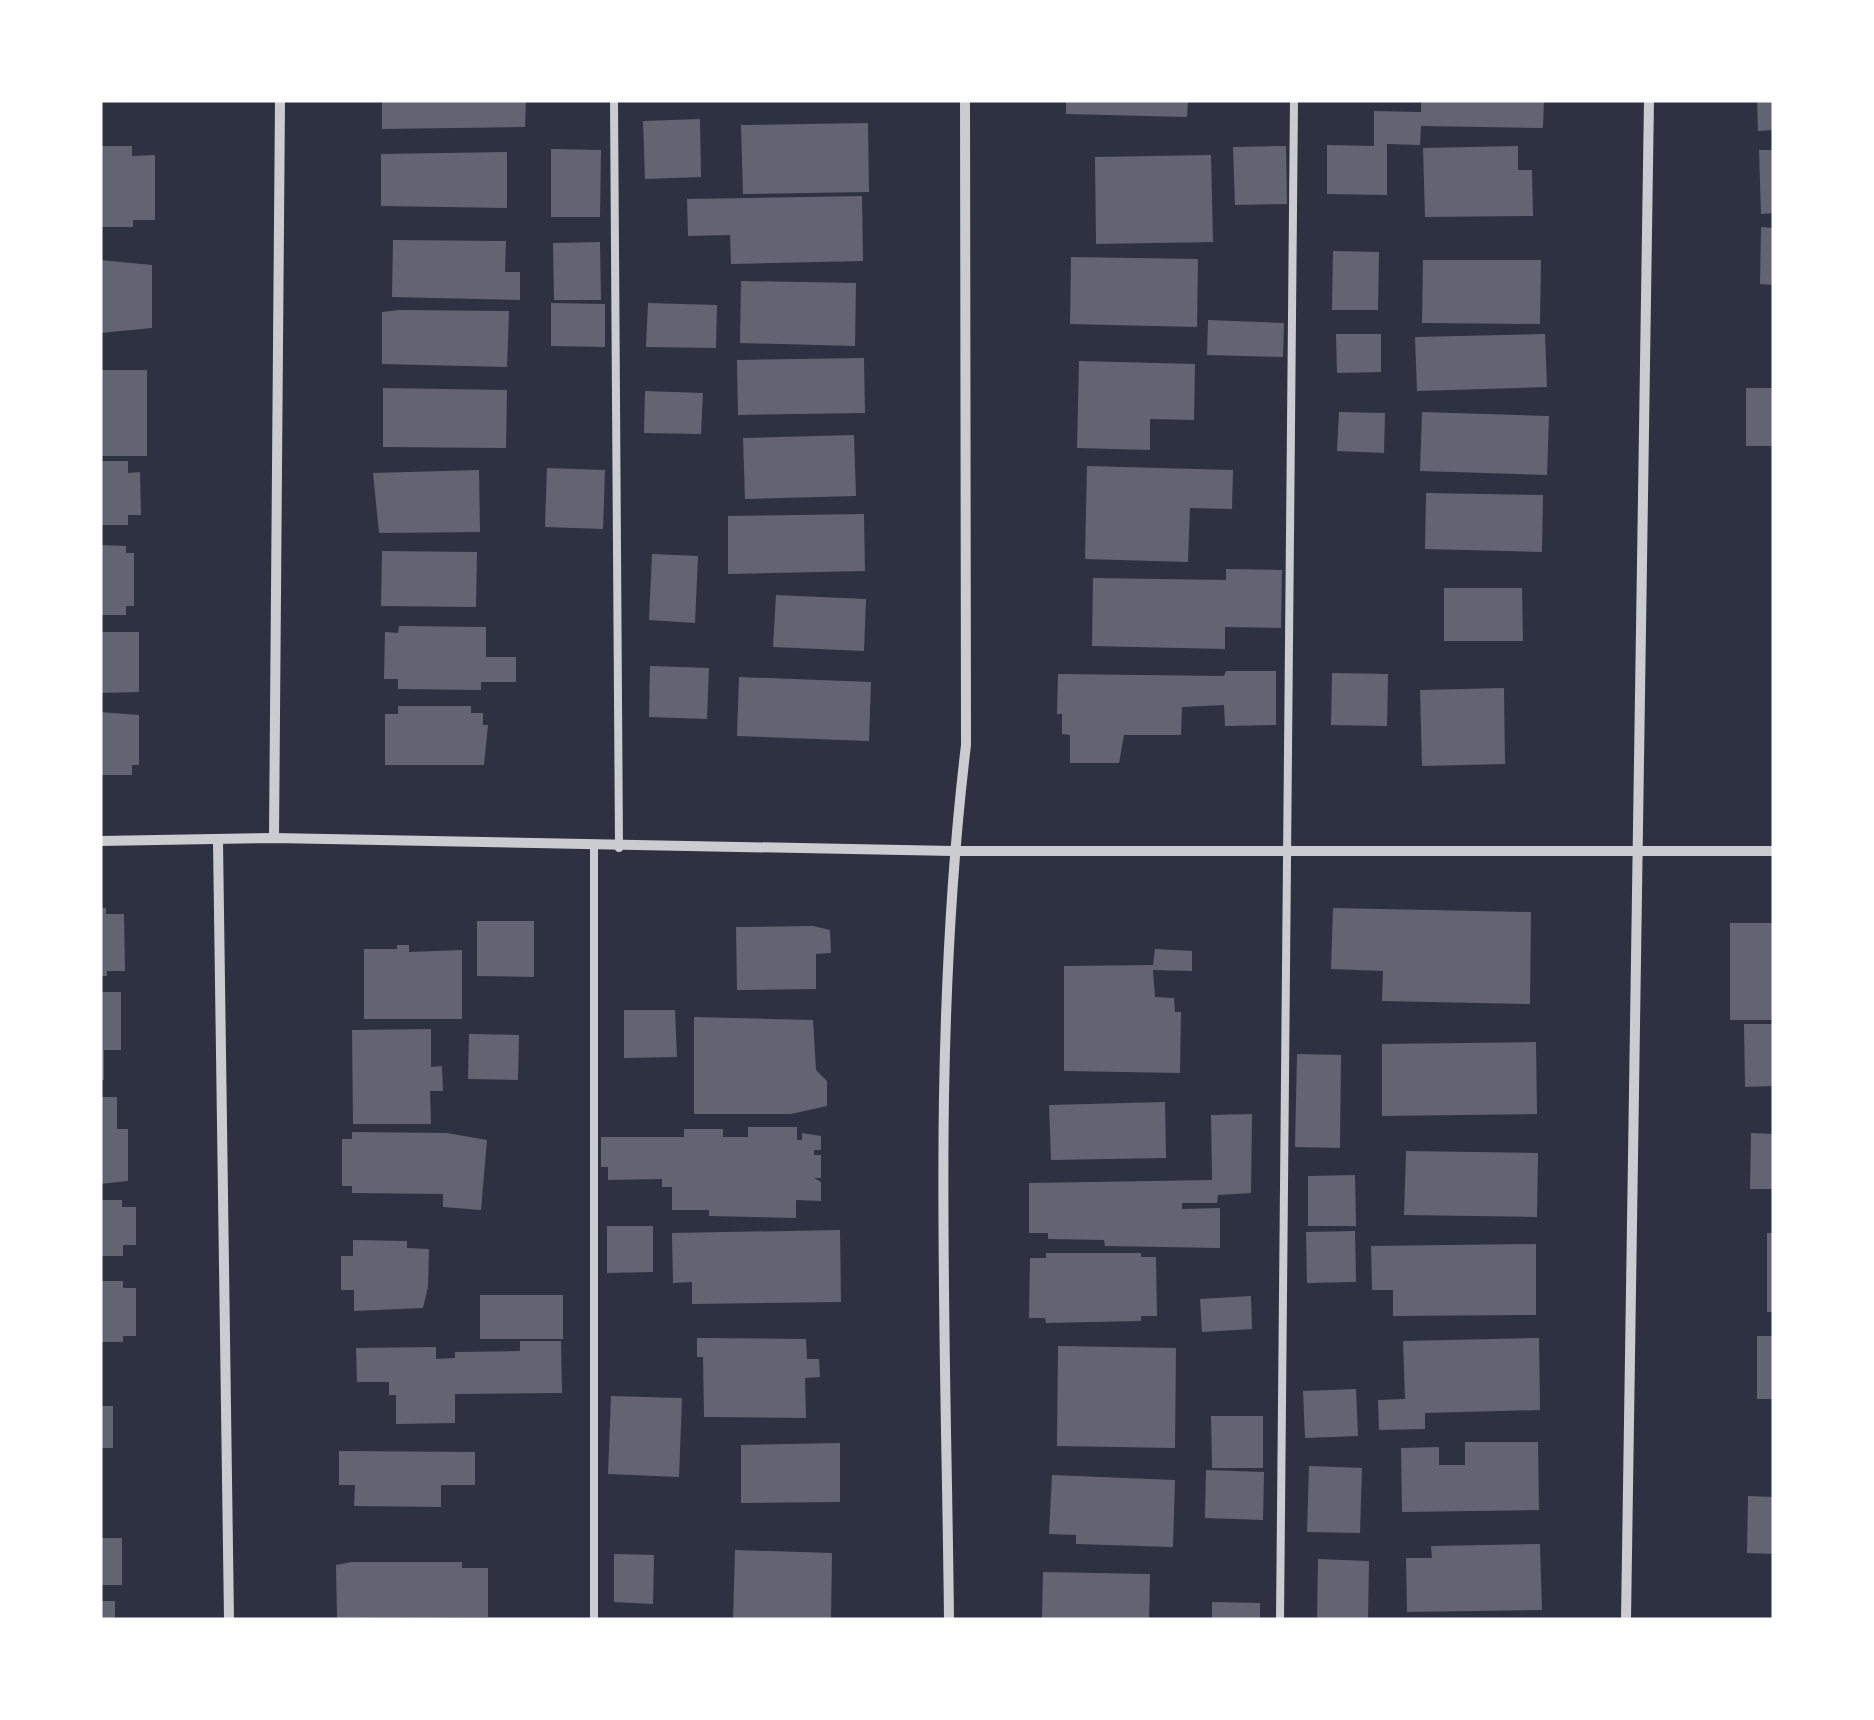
<svg xmlns="http://www.w3.org/2000/svg" width="1874" height="1720" viewBox="0 0 1874 1720" font-family="'Roboto Condensed',sans-serif">
  <rect width="100%" height="100%" fill="#2d3142"/>
  <g fill="#626471">
    <path d="M382,100H526L525,127L382,129Z"/>
    <path d="M1066,100H1188L1187,117L1066,114Z"/>
    <path d="M1421,100H1544L1543,128L1421,126L1420,145L1387,144V195L1327,194V145L1374,146V111L1421,112Z"/>
    <path d="M1757,100H1774V130L1758,131Z"/>
    <path d="M700,119L701,177L645,179L643,121Z"/>
    <path d="M868,123L869,192L743,194L741,125Z"/>
    <path d="M100,146H132V156L155,155V220H133V227H100Z"/>
    <path d="M1286,146L1287,204L1235,205L1233,147Z"/>
    <path d="M1518,146V170H1532L1533,216L1425,217L1423,148Z"/>
    <path d="M551,149L601,150L600,217H551Z"/>
    <path d="M1759,150H1774V213L1761,214Z"/>
    <path d="M507,152V208L381,206V154Z"/>
    <path d="M1211,155L1213,242L1096,244L1095,157Z"/>
    <path d="M862,196L863,261L731,264L730,235L688,236L687,199Z"/>
    <path d="M1761,227L1774,228V285L1760,284Z"/>
    <path d="M393,240L506,241L505,272H520V300L392,297Z"/>
    <path d="M600,242L601,300H554L553,243Z"/>
    <path d="M1333,251L1379,252L1378,310H1332Z"/>
    <path d="M1071,257L1198,259L1197,327L1070,324Z"/>
    <path d="M100,260L152,265V328L100,333Z"/>
    <path d="M1423,260H1541L1540,324L1422,323Z"/>
    <path d="M741,281L856,283L855,346L740,343Z"/>
    <path d="M551,303L605,304V347L551,346Z"/>
    <path d="M648,303L717,305L716,348L646,347Z"/>
    <path d="M399,310L509,311L507,367L382,364V312Z"/>
    <path d="M1208,320L1284,323L1283,357L1207,355Z"/>
    <path d="M1336,334H1381V372L1337,373Z"/>
    <path d="M1545,334L1547,387L1417,391L1415,337Z"/>
    <path d="M864,358L865,413L738,415L737,360Z"/>
    <path d="M1079,361L1195,364L1194,420L1150,419V450L1077,448Z"/>
    <rect x="100" y="370" width="47" height="86"/>
    <path d="M383,388L507,390L506,448L383,447Z"/>
    <rect x="1746" y="388" width="28" height="58"/>
    <path d="M645,391L703,393L701,434L644,433Z"/>
    <path d="M1339,412L1385,413L1384,453L1337,451Z"/>
    <path d="M1422,412L1549,416L1547,475L1420,471Z"/>
    <path d="M854,435L856,496L745,499L743,438Z"/>
    <path d="M100,461H128V473L140,472L141,515H128V525H100Z"/>
    <path d="M1087,466L1233,470L1232,509L1190,508L1188,562L1085,559Z"/>
    <path d="M547,468L605,470L603,529L545,527Z"/>
    <path d="M479,470L480,532L379,533L373,473Z"/>
    <path d="M1426,493L1543,495L1542,552L1425,549Z"/>
    <path d="M864,514L865,571L728,574V516Z"/>
    <path d="M100,545L126,546V553H134V606H126V615H100Z"/>
    <path d="M382,551L477,552L476,607L381,606Z"/>
    <path d="M652,554L698,556L695,623L649,620Z"/>
    <path d="M1226,569L1282,570L1281,628L1225,627V649L1092,646L1093,578L1226,580Z"/>
    <path d="M1444,588H1522L1523,641H1444Z"/>
    <path d="M776,595L866,599L864,651L773,647Z"/>
    <path d="M399,626L486,627V657H516V682H481V690L398,689V679H384L385,632L398,633Z"/>
    <path d="M100,632H139V692L100,693Z"/>
    <path d="M650,666L709,668L707,719L649,717Z"/>
    <path d="M1226,671H1276V725L1225,726L1224,705L1182,707L1181,735H1124L1119,763H1070V735L1062,734V714H1057L1058,674L1224,676Z"/>
    <path d="M1332,673L1388,674L1387,726L1331,725Z"/>
    <path d="M739,677L871,682L869,741L737,736Z"/>
    <path d="M1504,688L1505,764L1422,766L1420,690Z"/>
    <path d="M398,706H471V713H483V725H488L484,765H385V714H398Z"/>
    <path d="M100,712L139,715V765H132V775H100Z"/>
    <path d="M100,908H106V914H124L125,971H107V976H100Z"/>
    <path d="M1333,908L1531,912L1530,1004L1382,1001L1383,971L1331,969Z"/>
    <path d="M477,921H534V977L477,976Z"/>
    <rect x="1730" y="923" width="44" height="97"/>
    <path d="M813,926L830,930L831,953L816,954V989L737,990L736,927Z"/>
    <path d="M397,945H409V952L462,950V1019H364V949H397Z"/>
    <path d="M1155,949L1192,951V971L1153,970L1155,997L1174,998L1175,1012H1181L1180,1073L1064,1071V966L1153,965Z"/>
    <path d="M100,992H121V1050H104V1080H100Z"/>
    <path d="M624,1010H675L677,1057L624,1058Z"/>
    <path d="M694,1017L813,1020L816,1070L827,1081V1106L791,1114H694Z"/>
    <path d="M1744,1024H1774V1086L1745,1087Z"/>
    <path d="M431,1029V1067L442,1066L443,1091H430L431,1124H353L352,1030Z"/>
    <path d="M469,1034L519,1035L518,1080L468,1079Z"/>
    <path d="M1536,1042L1537,1114L1382,1116V1044Z"/>
    <path d="M1297,1054L1341,1055L1340,1148L1295,1147Z"/>
    <path d="M100,1097H117V1129H128V1181L100,1184Z"/>
    <path d="M1165,1102L1166,1158L1051,1160L1049,1105Z"/>
    <path d="M1252,1114L1251,1193L1218,1195L1217,1203H1182V1209L1220,1208V1248L1105,1246L1104,1240L1048,1239V1233H1029V1183L1212,1180L1211,1115Z"/>
    <path d="M748,1127H797V1140H802V1133L821,1136V1150H814V1155H821V1178H814L821,1182V1201L796,1200V1218L709,1216V1210H672V1187H662V1179L608,1180V1167H601V1137H684V1129H723V1137H748Z"/>
    <path d="M352,1132L447,1133L487,1140L481,1210L443,1207V1194L352,1193V1186H342V1139H352Z"/>
    <path d="M1751,1133L1774,1134V1189H1750Z"/>
    <path d="M1406,1151L1538,1153L1537,1217L1404,1215Z"/>
    <path d="M1355,1175L1356,1226H1308V1176Z"/>
    <path d="M100,1200H122V1207H136V1245H123V1256H100Z"/>
    <path d="M607,1226H653V1272L607,1273Z"/>
    <path d="M840,1230L841,1302L692,1304V1282L673,1283L672,1233Z"/>
    <path d="M1355,1231L1356,1282L1307,1283L1306,1232Z"/>
    <rect x="1767" y="1233" width="7" height="79"/>
    <path d="M353,1240L407,1241V1248L429,1249L428,1287L423,1308L354,1311V1290H341V1256H353Z"/>
    <path d="M1536,1244V1315L1393,1316V1290H1372L1371,1246Z"/>
    <path d="M1046,1253H1141V1257H1156L1157,1316H1141V1321L1046,1323L1045,1318H1029L1030,1258H1046Z"/>
    <path d="M100,1281H123V1288H136V1336H123V1342H100Z"/>
    <rect x="480" y="1295" width="83" height="44"/>
    <path d="M1251,1296L1252,1329L1202,1332L1200,1299Z"/>
    <rect x="1757" y="1336" width="17" height="63"/>
    <path d="M697,1338L806,1339L807,1359H819L820,1377L805,1378L806,1418L704,1417L703,1357H697Z"/>
    <path d="M1539,1338L1540,1410L1425,1413V1429L1379,1430L1378,1400L1405,1399L1403,1341Z"/>
    <path d="M520,1341H561L562,1393L455,1394V1423L396,1424V1395H389V1382H357L356,1348L436,1347V1359L455,1358V1352L520,1351Z"/>
    <path d="M1058,1346L1176,1348L1175,1448L1057,1446Z"/>
    <path d="M1356,1389L1358,1436L1305,1438L1303,1391Z"/>
    <path d="M611,1396L682,1398L679,1477L608,1474Z"/>
    <rect x="100" y="1406" width="13" height="42"/>
    <path d="M1211,1416H1263V1468H1212Z"/>
    <path d="M1465,1442H1538L1539,1510L1402,1512L1401,1448L1439,1447V1465H1465Z"/>
    <path d="M840,1443V1502L741,1503V1445Z"/>
    <path d="M339,1451L475,1452V1485H441V1507L354,1506L355,1485H339Z"/>
    <path d="M1309,1466L1362,1468L1360,1533L1307,1532Z"/>
    <path d="M1206,1470L1264,1472L1263,1520L1205,1518Z"/>
    <path d="M1052,1475L1175,1480L1173,1547L1076,1544V1535L1049,1534Z"/>
    <path d="M1748,1496L1774,1497V1554L1747,1553Z"/>
    <rect x="100" y="1538" width="22" height="47"/>
    <path d="M1540,1544L1542,1610L1407,1612L1406,1558H1432L1431,1546Z"/>
    <path d="M735,1550L832,1553L831,1620H733Z"/>
    <path d="M614,1554L654,1555L653,1604L614,1602Z"/>
    <path d="M1318,1559L1369,1561L1368,1620L1317,1619Z"/>
    <path d="M352,1562H462V1568H488V1617L337,1618L336,1565Z"/>
    <path d="M1043,1572L1150,1574L1149,1620H1042Z"/>
    <rect x="100" y="1601" width="15" height="19"/>
    <path d="M1212,1602L1260,1603V1620H1212Z"/>
  </g>
  <g fill="none" stroke-linecap="round" stroke-linejoin="round">
    <g stroke="#caccd0" stroke-width="8">
      <path d="M614,100L619,848"/>
      <path d="M594,845V1620"/>
      <path d="M1280,1620L1294,100"/>
    </g>
    <g stroke="#caccd0" stroke-width="10">
      <path d="M274,838L280,100"/>
      <path d="M100,841L274,838L953,851H1774"/>
      <path d="M218,841L229,1620"/>
      <path d="M949,1620C946,1329 931,1035 966,745L965,100"/>
      <path d="M1626,1620L1649,100"/>
    </g>
  </g>
  <rect width="1874" height="1720" fill="none" stroke="#ffffff" stroke-width="205"/>
</svg>
